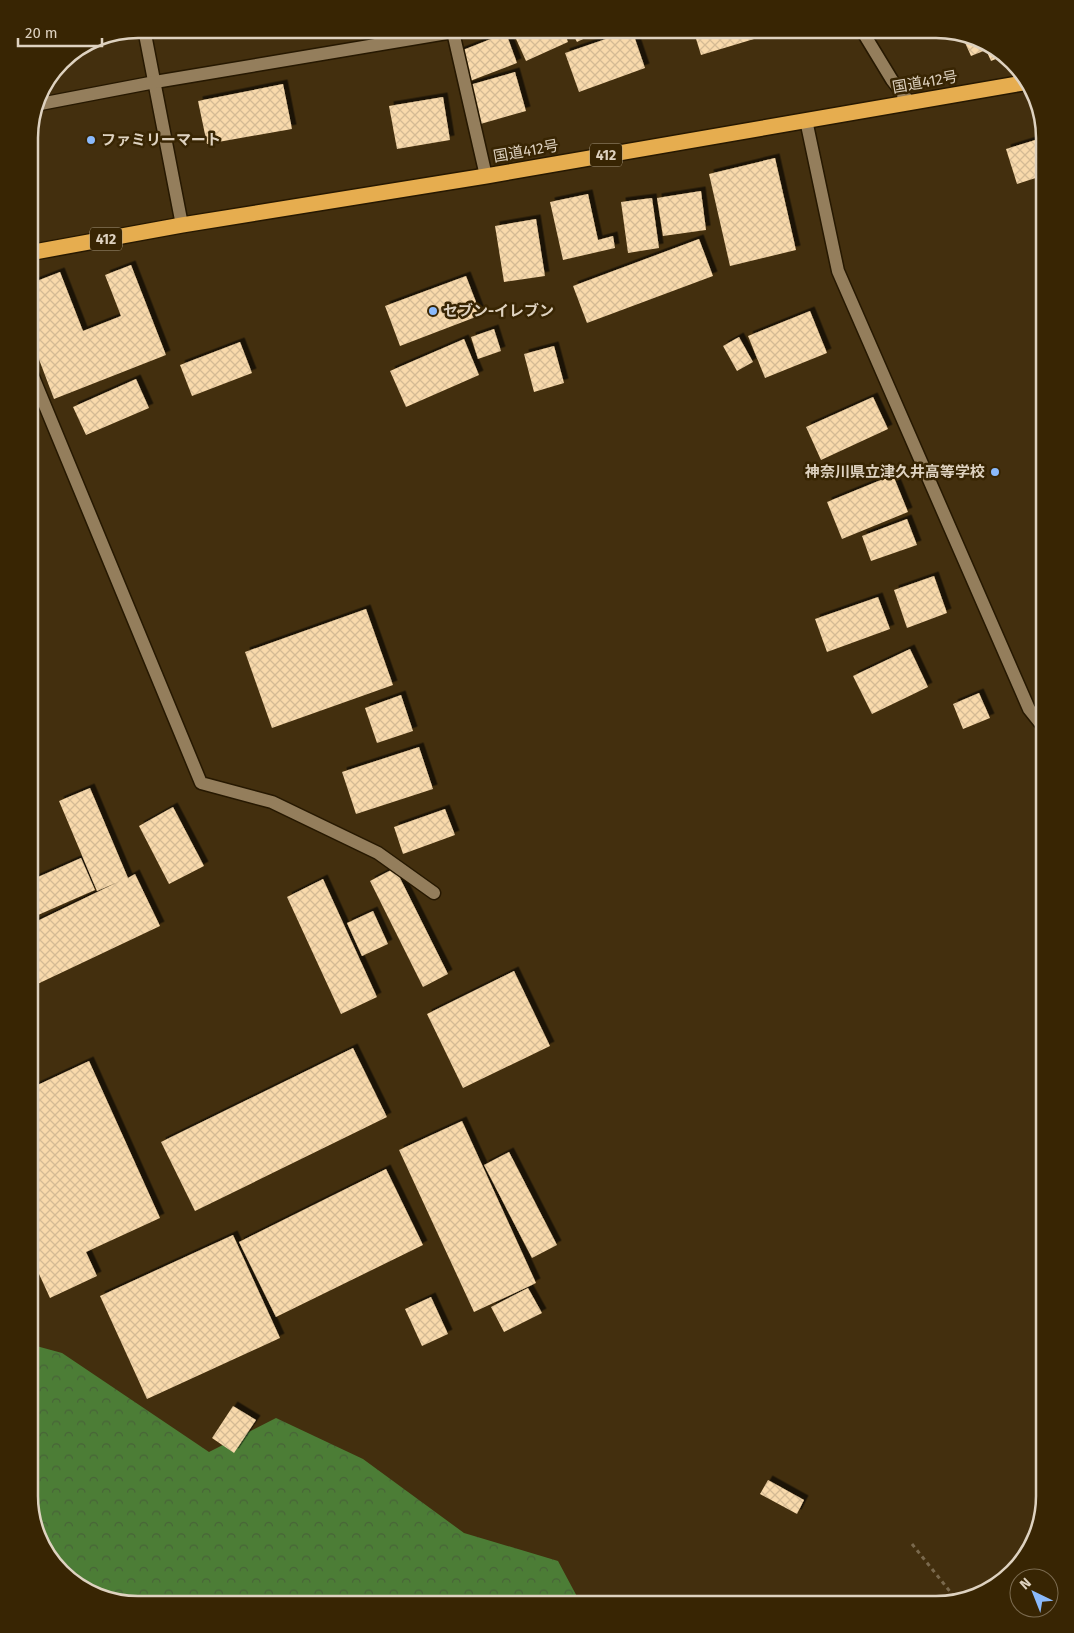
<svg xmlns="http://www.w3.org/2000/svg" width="1074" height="1633" viewBox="0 0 1074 1633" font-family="'Fira Sans','Noto Sans JP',sans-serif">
  <defs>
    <pattern id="forest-crowns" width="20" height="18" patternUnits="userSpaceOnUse" patternTransform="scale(1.25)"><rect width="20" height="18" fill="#4c7d36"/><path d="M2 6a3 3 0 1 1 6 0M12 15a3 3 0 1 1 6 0" fill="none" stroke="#486438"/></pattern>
    <pattern id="building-cross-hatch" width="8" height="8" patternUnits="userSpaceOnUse" patternTransform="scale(1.25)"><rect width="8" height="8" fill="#f8d9ab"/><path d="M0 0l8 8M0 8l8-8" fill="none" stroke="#d4ba94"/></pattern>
    <filter id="shadow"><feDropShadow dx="4.5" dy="-4.5" stdDeviation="0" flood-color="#0009"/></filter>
  </defs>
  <rect width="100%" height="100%" fill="#432f0e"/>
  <path fill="url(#forest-crowns)" d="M29,1344L62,1353L209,1452L276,1418L363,1459L464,1533L558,1561L581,1604H131L77,1586L43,1550L29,1496Z"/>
  <g fill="url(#building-cross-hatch)" filter="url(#shadow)">
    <path d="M515,29H563L568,42L526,61L512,30Z"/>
    <path d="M570,29H604L577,42Z"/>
    <path d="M693,29H751L754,39L701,55Z"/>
    <path d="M632,30L645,68L579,92L565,53Z"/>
    <path d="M506,33L517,63L470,81L458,52Z"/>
    <path d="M961,34L991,43L1003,56L991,61L986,50L971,56Z"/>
    <path d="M515,72L526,111L477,125L466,86Z"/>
    <path d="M283,84L292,129L207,144L198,101Z"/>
    <path d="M443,97L450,140L397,149L389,106Z"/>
    <path d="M1045,137V175L1017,184L1006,149Z"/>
    <path d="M775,158L796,250L730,266L709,174Z"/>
    <path d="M701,191L706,230L663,236L657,198Z"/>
    <path d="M588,194L598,240L613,236L615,248L563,260L550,202Z"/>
    <path d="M652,198L659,248L628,253L621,202Z"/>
    <path d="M536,219L545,276L504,282L495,226Z"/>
    <path d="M699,239L713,276L587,323L573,286Z"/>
    <path d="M131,265L166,355L54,399L29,333V284L60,272L83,331L121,316L105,275Z"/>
    <path d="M466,276L481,315L400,346L385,306Z"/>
    <path d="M810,311L827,353L765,378L748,336Z"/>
    <path d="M494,329L501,351L478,359L471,337Z"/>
    <path d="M739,337L753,362L737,371L723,346Z"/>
    <path d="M464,339L479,375L406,407L390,371Z"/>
    <path d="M240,342L252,373L192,396L180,365Z"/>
    <path d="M554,346L564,383L534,392L524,354Z"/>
    <path d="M136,379L149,408L86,435L73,407Z"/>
    <path d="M873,397L888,429L821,460L806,427Z"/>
    <path d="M893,475L908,512L842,539L827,502Z"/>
    <path d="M907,519L917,545L871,561L862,536Z"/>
    <path d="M934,576L947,613L907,628L894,590Z"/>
    <path d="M878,597L890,629L827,652L815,619Z"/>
    <path d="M366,609L393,685L272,728L245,652Z"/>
    <path d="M910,649L928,687L872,714L853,676Z"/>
    <path d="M979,693L990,718L963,729L953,704Z"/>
    <path d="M401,695L413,731L377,743L365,708Z"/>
    <path d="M419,747L433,789L356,814L342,772Z"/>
    <path d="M90,788L128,878L135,874L160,926L29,988V925L118,882L97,891L59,801Z"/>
    <path d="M173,807L204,866L169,884L139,826Z"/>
    <path d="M445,809L455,835L403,854L394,827Z"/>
    <path d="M81,858L95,890L29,919V881Z"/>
    <path d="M395,868L448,974L423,987L370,881Z"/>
    <path d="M323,879L377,997L341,1014L287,897Z"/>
    <path d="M373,911L388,944L362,956L347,923Z"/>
    <path d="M514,971L550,1046L463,1088L427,1014Z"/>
    <path d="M353,1048L387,1117L195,1211L161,1142Z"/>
    <path d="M89,1061L160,1218L86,1252L97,1276L50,1298L39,1274L29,1279V1089Z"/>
    <path d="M462,1121L536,1283L474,1312L399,1150Z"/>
    <path d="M509,1152L557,1245L532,1258L484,1165Z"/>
    <path d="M386,1169L423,1245L276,1317L239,1242Z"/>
    <path d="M233,1235L280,1338L147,1399L100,1296Z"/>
    <path d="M528,1288L542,1313L504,1332L491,1307Z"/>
    <path d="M431,1297L448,1334L422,1346L405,1309Z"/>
    <path d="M233,1406L256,1420L234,1453L212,1438Z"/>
    <path d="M768,1480L804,1500L797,1514L760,1494Z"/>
  </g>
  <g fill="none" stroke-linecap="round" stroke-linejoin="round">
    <defs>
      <g id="minor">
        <path d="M144,29L182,225"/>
        <path d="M861,29L892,80L910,103"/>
        <path d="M453,32L486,176"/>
        <path d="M35,105L155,82L453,32L459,29"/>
        <path d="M806,120L838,271L1029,709L1045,729"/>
        <path d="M29,367L201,783L272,802L378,853L434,893"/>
      </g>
      <path id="highway" d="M29,253L182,225L486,176L1029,82"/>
    </defs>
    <use href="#minor" stroke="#261801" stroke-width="15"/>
    <use href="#highway" stroke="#261801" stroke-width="18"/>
    <path stroke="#7a694d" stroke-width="3" stroke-dasharray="4 4" stroke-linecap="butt" d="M912,1544L956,1599"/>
    <use href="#minor" stroke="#947e5c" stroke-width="12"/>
    <use href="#highway" stroke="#e6ad4f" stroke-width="15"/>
  </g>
  <g fill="#8bbafc" stroke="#382503" stroke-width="2">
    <circle cx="91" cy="140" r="5"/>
    <circle cx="433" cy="311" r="5"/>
    <circle cx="995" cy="472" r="5"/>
  </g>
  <g text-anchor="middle" stroke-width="5" stroke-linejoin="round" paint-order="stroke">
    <g fill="#382503" stroke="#ac9e87" stroke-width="1">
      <rect x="590" y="143.5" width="32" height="23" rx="4"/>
      <rect x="90" y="227.5" width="32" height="23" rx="4"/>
    </g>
    <g font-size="14" font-weight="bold" fill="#ded2c0">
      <text x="606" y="160">412</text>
      <text x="106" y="244">412</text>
    </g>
    <g font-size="15" fill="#ded2c0" stroke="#382503">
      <text transform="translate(925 82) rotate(-10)" y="5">国道412号</text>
      <text transform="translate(526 151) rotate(-10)" y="5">国道412号</text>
    </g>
    <g font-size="15" font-weight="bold" fill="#ded2c0" stroke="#382503" text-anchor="start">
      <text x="101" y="145">ファミリーマート</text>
      <text x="443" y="316">セブン-イレブン</text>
      <text x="985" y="477" text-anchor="end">神奈川県立津久井高等学校</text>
    </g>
  </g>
  <path d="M0 0H1074V1633H0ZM138 38H936A100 100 0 0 1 1036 138V1496A100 100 0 0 1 936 1596H138A100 100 0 0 1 38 1496V138A100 100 0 0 1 138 38Z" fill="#382503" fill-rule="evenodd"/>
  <path fill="none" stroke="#ded2c0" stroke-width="2.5" d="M138 38H936A100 100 0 0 1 1036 138V1496A100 100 0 0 1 936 1596H138A100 100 0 0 1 38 1496V138A100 100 0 0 1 138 38Z"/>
  <g transform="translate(1034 1593) rotate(317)"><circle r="24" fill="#382503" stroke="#7a6a4f"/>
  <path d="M0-4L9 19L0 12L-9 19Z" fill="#8bbafc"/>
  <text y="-8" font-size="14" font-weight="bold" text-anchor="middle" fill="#ded2c0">N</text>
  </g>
  <path d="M18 38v8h84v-8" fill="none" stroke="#ded2c0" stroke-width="2.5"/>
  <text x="25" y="38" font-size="15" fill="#ded2c0" stroke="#382503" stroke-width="4" paint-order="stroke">20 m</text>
</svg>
